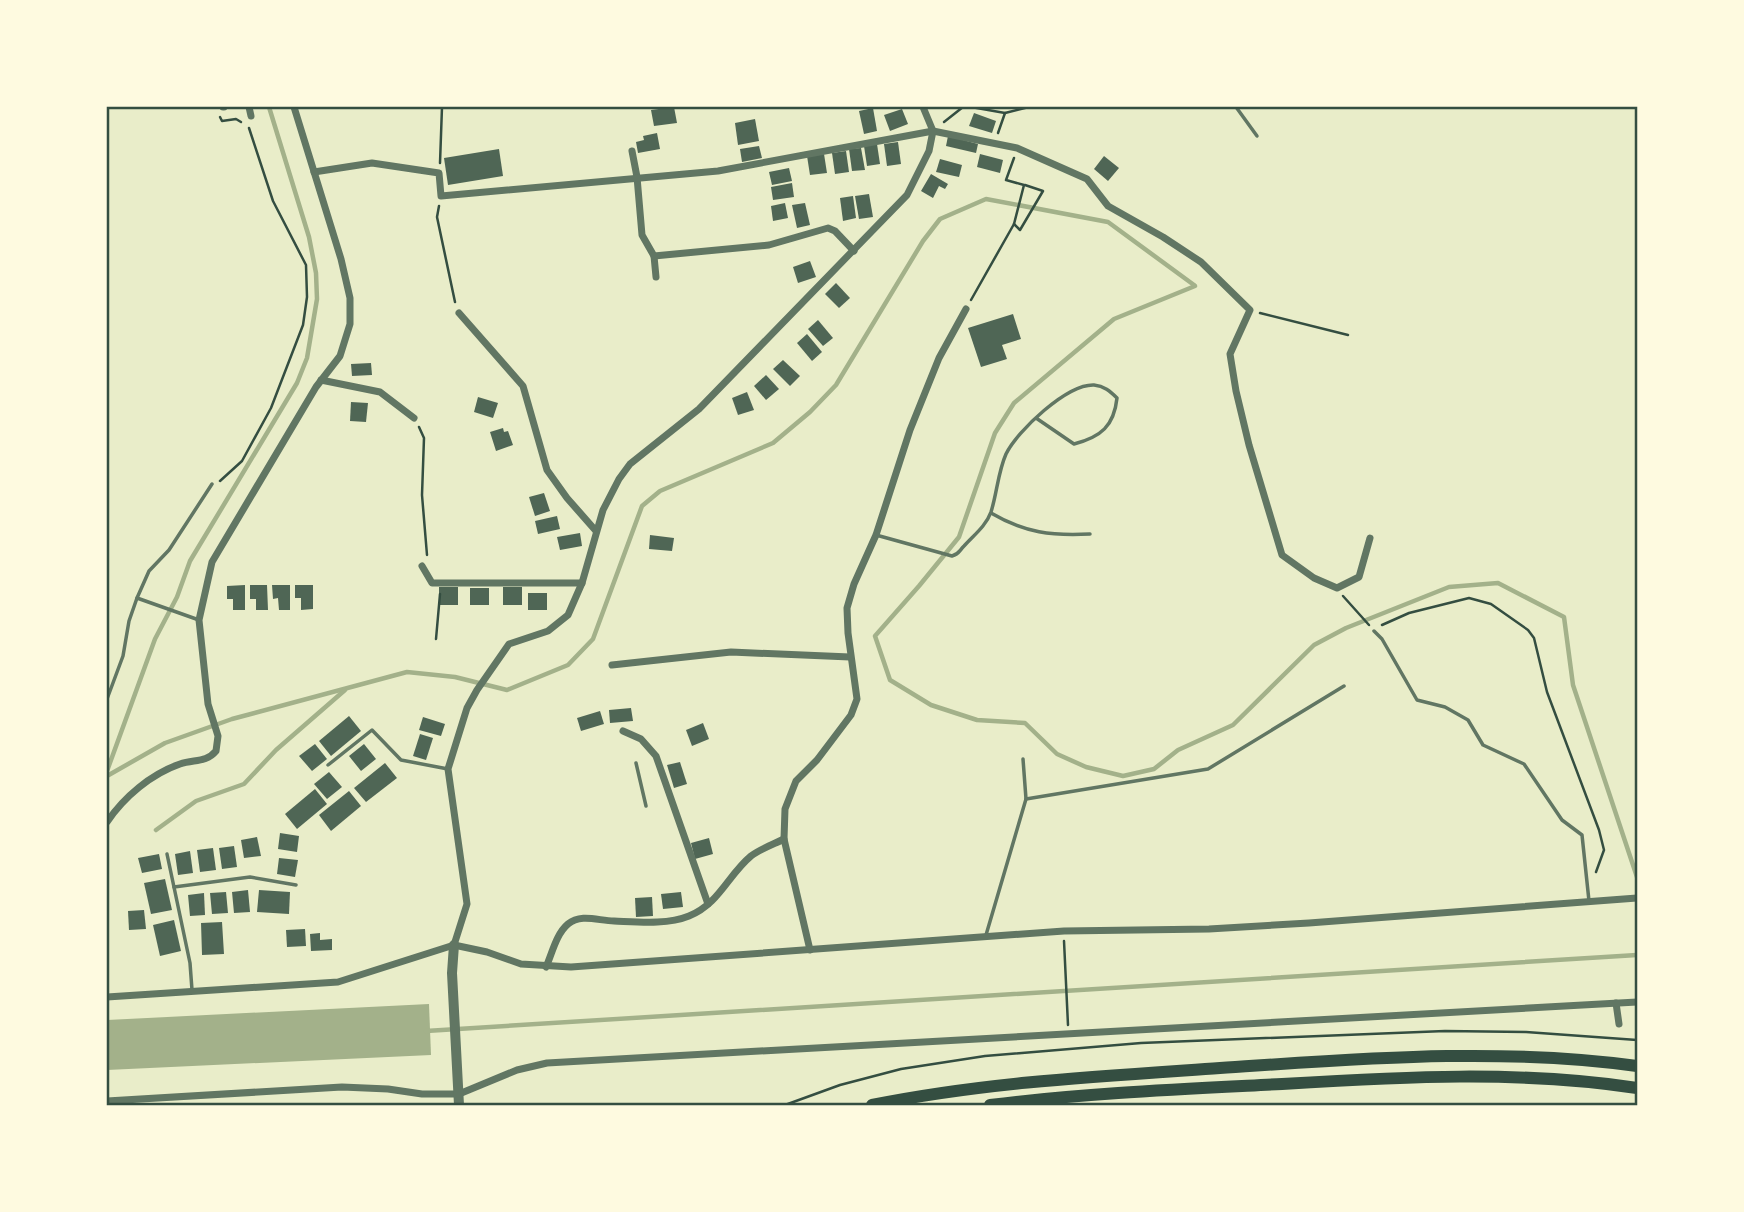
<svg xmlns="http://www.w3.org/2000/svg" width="1744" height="1212" viewBox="0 0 1744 1212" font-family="Cabin,sans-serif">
  <rect width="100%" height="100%" fill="#e9edc9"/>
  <path fill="#a3b18a" d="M429,1004L431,1055L107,1070V1020Z"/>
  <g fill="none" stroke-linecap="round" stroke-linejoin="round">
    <g stroke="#a3b18a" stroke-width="4.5">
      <path d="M1195,286L1114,319L1014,403L995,433L959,537L919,586L875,636L890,680L931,705L977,720L1025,723L1057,754L1086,767L1123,776L1154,769L1178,750L1233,725L1314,645L1346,628L1449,587L1498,583L1564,617L1573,685L1637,877"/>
      <path d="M107,771L155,639L177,597L190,561L297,383L307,358L317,299L316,273L309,237L269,107"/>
      <path d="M107,776L165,743L232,719L407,672L455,677L507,690L568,665L593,639L642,506L660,491L773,443L810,412L836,385L923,241L940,219L986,199L1108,222L1194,285"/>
      <path d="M156,830L196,801L244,784L276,750L345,690"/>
      <path d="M426,1031L1637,955"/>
    </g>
  </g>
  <g fill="#4f6655">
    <path d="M674,107L677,123L654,126L651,110Z"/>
    <path d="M873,108L877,131L864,134L859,111Z"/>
    <path d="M902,109L908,124L890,131L884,115Z"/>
    <path d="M974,113L996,121L992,133L969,126Z"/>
    <path d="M755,119L759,141L738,145L735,123Z"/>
    <path d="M657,133L660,149L638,153L636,142L644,140L643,136Z"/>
    <path d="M948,136L978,144L976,153L946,146Z"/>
    <path d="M898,142L901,164L887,166L884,144Z"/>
    <path d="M877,144L880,164L867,166L864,146Z"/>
    <path d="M759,146L762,158L742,162L740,149Z"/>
    <path d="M861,148L865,170L852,171L849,149Z"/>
    <path d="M499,149L503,176L448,185L444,158Z"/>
    <path d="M846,151L849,172L835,174L832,153Z"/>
    <path d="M824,154L827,173L810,175L807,156Z"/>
    <path d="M980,154L1003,160L1000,173L977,167Z"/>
    <path d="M1104,156L1119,168L1108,181L1094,169Z"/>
    <path d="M940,159L962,165L959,177L936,172Z"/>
    <path d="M789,168L792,181L772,185L769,172Z"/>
    <path d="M931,174L948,184L945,189L939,186L933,198L921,191Z"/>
    <path d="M792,183L794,197L773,200L771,187Z"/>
    <path d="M869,194L873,217L859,219L855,196Z"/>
    <path d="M853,196L856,218L843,221L840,198Z"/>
    <path d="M785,203L788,218L773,221L771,206Z"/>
    <path d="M805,203L810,225L797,228L792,205Z"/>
    <path d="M810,261L816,277L798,283L793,267Z"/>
    <path d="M836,283L850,298L839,308L825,294Z"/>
    <path d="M1013,314L1021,339L1002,345L1007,359L981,367L968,328Z"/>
    <path d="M818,320L833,338L823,346L808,329Z"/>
    <path d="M807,334L822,352L812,361L797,343Z"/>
    <path d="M783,360L800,376L790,386L773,369Z"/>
    <path d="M371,363L372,375L352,376L351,364Z"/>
    <path d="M766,375L779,389L766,400L754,386Z"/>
    <path d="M747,392L754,410L738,415L732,398Z"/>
    <path d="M478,397L498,403L493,418L474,412Z"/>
    <path d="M351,402L368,403L366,422L350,421Z"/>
    <path d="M503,428L504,432L508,431L513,445L496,451L490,432Z"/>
    <path d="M544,493L550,511L535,516L529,497Z"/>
    <path d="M557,516L560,529L538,534L535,521Z"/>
    <path d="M580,533L582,546L560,550L557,537Z"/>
    <path d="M650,535L674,538L672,551L649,549Z"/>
    <path d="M245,585V610H233V599H227V586Z"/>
    <path d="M250,585H267L268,610H256V599H250Z"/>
    <path d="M272,585H290V610H279L278,598L273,599Z"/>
    <path d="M295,585H313V609L301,610V598H295Z"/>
    <rect x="439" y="587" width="19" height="18"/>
    <rect x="503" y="587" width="19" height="18"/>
    <rect x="470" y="588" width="19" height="17"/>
    <rect x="528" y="593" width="19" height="17"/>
    <path d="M631,708L633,721L610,723L609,710Z"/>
    <path d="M600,711L604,724L581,731L577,718Z"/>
    <path d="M349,716L361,731L331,756L319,741Z"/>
    <path d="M423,717L445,724L441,736L419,730Z"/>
    <path d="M703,723L709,739L692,746L686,730Z"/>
    <path d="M420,734L433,738L426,760L413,756Z"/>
    <path d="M315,744L327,759L312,771L299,756Z"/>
    <path d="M364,744L376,759L361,771L349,756Z"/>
    <path d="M680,762L687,784L674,788L667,765Z"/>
    <path d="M385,763L397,778L366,802L354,788Z"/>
    <path d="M329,772L342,787L327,799L314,784Z"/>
    <path d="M315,789L327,804L297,829L285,814Z"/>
    <path d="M349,791L361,806L331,831L319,815Z"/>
    <path d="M280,833L299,836L297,852L278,849Z"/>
    <path d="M257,837L261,856L244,858L241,840Z"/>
    <path d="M709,838L713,854L695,859L691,843Z"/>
    <path d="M234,846L237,867L222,869L219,848Z"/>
    <path d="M213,848L216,870L200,872L197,850Z"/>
    <path d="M190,851L193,873L178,875L175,854Z"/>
    <path d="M159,854L162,869L142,873L138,858Z"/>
    <path d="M279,858L298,860L295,877L277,874Z"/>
    <path d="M165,879L172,910L151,914L144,883Z"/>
    <path d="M248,890L250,912L234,913L232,892Z"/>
    <path d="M259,890L290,892L289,914L257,912Z"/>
    <path d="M226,892L228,913L212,914L210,893Z"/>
    <path d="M681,892L683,907L663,909L661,894Z"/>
    <path d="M204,893L205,915L190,916L188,895Z"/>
    <path d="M652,897L653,916L636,917L635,898Z"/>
    <path d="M144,910L146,929L129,930L128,911Z"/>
    <path d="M174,920L181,951L160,956L153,925Z"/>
    <path d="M222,922L224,954L202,955L201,923Z"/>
    <path d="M305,929L306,946L287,947L286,930Z"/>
    <path d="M320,933V940L332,939V950L311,951L310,934Z"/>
  </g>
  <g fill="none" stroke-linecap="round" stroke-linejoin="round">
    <g stroke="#344e41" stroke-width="2.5">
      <path d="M971,107L1005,113L1029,107"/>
      <path d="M220,117L222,121L236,119L241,122"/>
      <path d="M944,122L963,107"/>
      <path d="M998,133L1005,113"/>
      <path d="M440,163L442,107"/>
      <path d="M439,206L437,217L455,302"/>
      <path d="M1014,224L1020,230L1043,191L1025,185"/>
      <path d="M971,300L1014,224L1024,185L1006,180L1014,158"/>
      <path d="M1260,313L1348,335"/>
      <path d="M419,427L424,438L422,495L427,555"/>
      <path d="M220,481L242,461L271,408L303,325L307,297L306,265L273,201L249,128"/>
      <path d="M1343,596L1369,625"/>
      <path d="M1382,625L1409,613L1469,598L1491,604L1528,630L1534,638L1547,692L1599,830L1604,850L1596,872"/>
      <path d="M436,639L440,594"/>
      <path d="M1064,941L1068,1025"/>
      <path d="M785,1105L840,1085L901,1069L985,1056L1141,1043L1445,1031L1526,1032L1637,1040"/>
    </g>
    <g stroke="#617663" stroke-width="3.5">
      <path d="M1236,107L1257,136"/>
      <path d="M991,513C1025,533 1052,536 1090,534"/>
      <path d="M876,535L952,556C959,554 959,551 964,546C974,535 986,526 991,512C997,493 998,472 1006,454C1017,431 1067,384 1094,385C1104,386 1110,391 1117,398C1114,426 1101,437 1074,444L1036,418"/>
      <path d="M199,620L137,598L149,571L169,550L212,484"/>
      <path d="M1374,631L1382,639L1417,700L1445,707L1468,720L1483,745L1524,764L1562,820L1582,835L1589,901"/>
      <path d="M107,699L123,656L129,621L137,598"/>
      <path d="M636,763L646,806"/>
      <path d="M328,765L372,730L401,760L448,769"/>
      <path d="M1026,799L1208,769L1344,686"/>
      <path d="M167,854L190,963L192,990"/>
      <path d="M174,887L250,877L296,885"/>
      <path d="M986,935L1026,799L1023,759"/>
    </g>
    <g stroke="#617663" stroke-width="7">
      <path d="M223,107H224"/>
      <path d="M249,107L251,116"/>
      <path d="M632,151L637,177L642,235L654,256L656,277"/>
      <path d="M314,172L372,163L439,173L441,196L718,171L933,131L1017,148L1087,179L1108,206L1163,237L1201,262L1250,310L1230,354L1236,391L1249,445L1282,555L1314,578L1337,588L1359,577L1370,538"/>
      <path d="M654,256L769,245L828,228L835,231L854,251"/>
      <path d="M459,313L523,386L547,470L567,498L596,531"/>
      <path d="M321,380L380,392L414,418"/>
      <path d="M422,566L432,583H582"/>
      <path d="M612,665L731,652L850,657"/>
      <path d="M623,731L641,739L656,756L708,904"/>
      <path d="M107,822C124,797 151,774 180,764C194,759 206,763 216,751L218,736L208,704L199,620L212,562L316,387L340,356L350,324V298L341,259L294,107"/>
      <path d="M454,945L467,904L448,769L467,708L477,690L509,644L548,631L568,615L582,583L603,510L619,479L630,464L699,409L907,195L929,151L933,131L923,107"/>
      <path d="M810,950L784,839L785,809L796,781L817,760L851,715L857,699L848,633L847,608L854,584L876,535L910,430L939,358L966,309"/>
      <path d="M546,967C552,954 556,934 568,924C581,913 599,921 614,921C638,922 667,925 689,916C719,904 728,875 751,856C760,849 774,844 784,839"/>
      <path d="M107,997L338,982L454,945L487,952L521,964L571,967L1064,931L1209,929L1309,923L1637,898"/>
      <path d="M1616,1003L1619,1024"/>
      <path d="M107,1101L342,1087L388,1089L422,1094H459L517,1070L547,1063L1637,1002"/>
    </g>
    <path stroke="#617663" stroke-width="10" d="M454,945L452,973L459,1105"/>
    <g stroke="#344e41" stroke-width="12">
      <path d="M872,1105C987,1082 1103,1076 1220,1068C1359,1059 1498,1047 1637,1066"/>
      <path d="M990,1105C1086,1093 1185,1089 1282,1084C1400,1077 1520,1070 1637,1088"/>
    </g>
  </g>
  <rect width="1744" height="1212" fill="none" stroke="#fefae0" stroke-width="217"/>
  <rect x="108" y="108" width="1528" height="996" fill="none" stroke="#344e41" stroke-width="2.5"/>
</svg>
